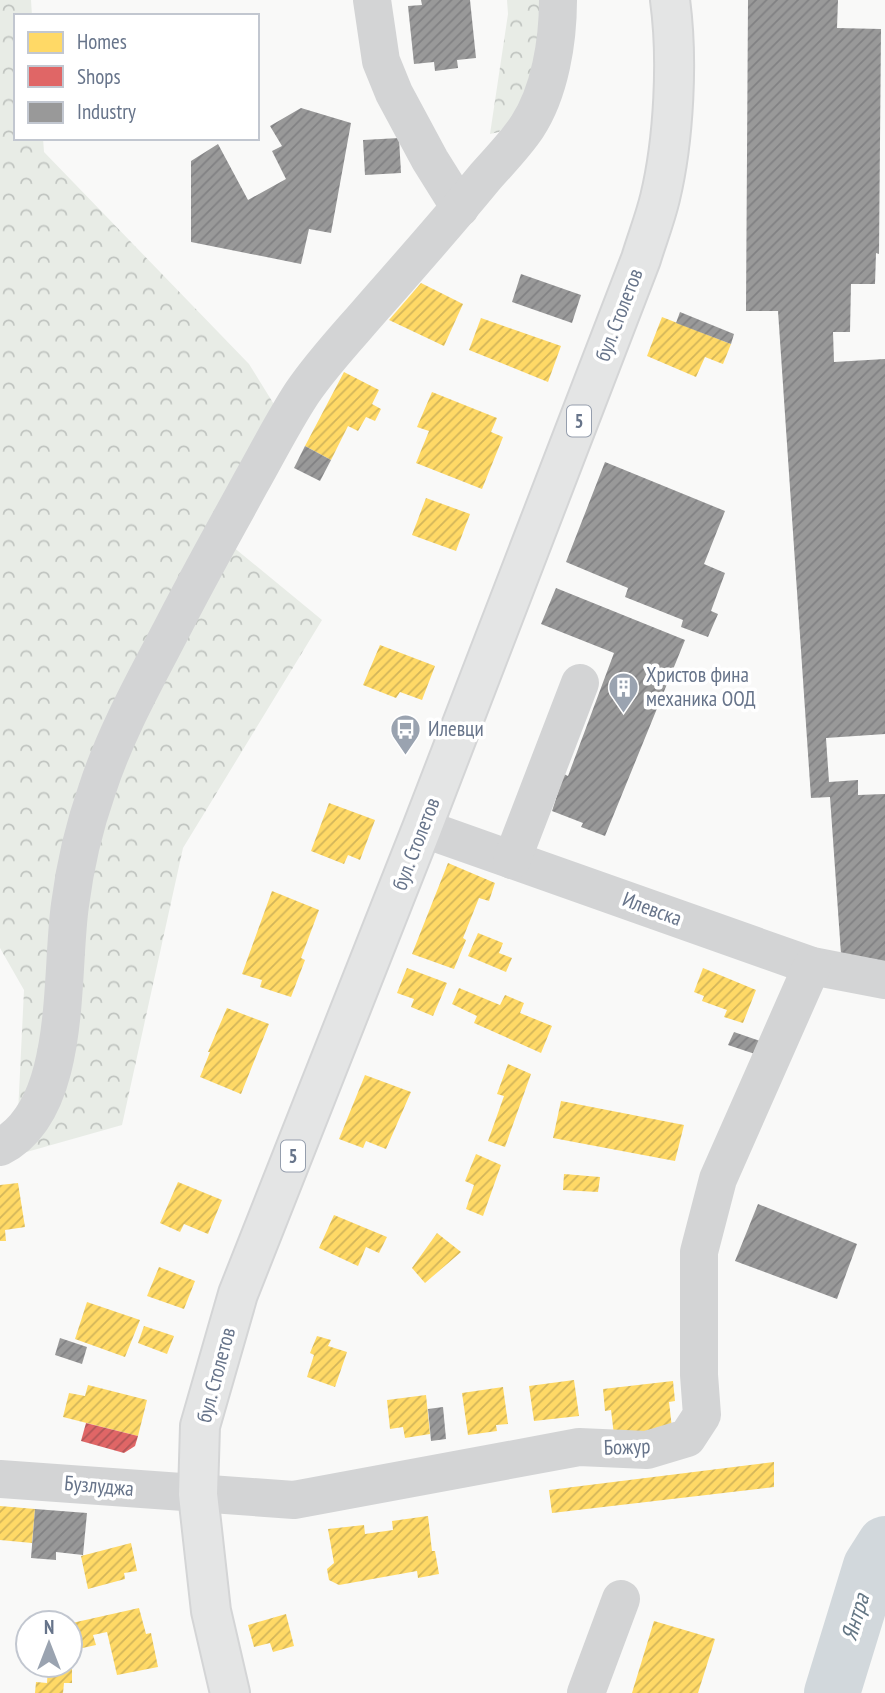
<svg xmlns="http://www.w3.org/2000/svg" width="885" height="1693" viewBox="0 0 885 1693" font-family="'PT Sans Narrow',sans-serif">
  <defs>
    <pattern id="forest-crowns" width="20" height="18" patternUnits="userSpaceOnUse" patternTransform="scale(1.75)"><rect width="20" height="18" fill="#e8ece6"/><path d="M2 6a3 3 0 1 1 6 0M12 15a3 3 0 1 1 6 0" fill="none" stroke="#c0c4c0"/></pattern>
    <pattern id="homes-hatch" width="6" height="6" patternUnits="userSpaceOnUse" patternTransform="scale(1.75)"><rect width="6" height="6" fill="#ffd966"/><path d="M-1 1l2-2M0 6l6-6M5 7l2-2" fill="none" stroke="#d2b55a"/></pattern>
    <pattern id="shops-hatch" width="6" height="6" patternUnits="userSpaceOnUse" patternTransform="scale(1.75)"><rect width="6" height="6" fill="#e06666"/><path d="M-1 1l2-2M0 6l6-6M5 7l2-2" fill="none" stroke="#b05557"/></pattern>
    <pattern id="industry-hatch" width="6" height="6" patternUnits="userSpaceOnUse" patternTransform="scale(1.75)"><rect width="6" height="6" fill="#999"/><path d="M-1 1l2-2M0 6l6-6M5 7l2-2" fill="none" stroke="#818183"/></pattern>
  </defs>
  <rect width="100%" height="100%" fill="#f9f9f8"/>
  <g fill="url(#forest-crowns)">
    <path d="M0,0H31L32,16H16V138H43L44,152L249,364L275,406L221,537L322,620L183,848L122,1125L16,1155L24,990L0,948Z"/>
    <path d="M507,0H558L545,85L499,132L490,134L508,14Z"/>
  </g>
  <g fill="url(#homes-hatch)">
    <path d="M421,283L463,304L444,346L389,320Z"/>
    <path d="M662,317L731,344L723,364L705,357L696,377L647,356Z"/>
    <path d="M481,318L561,346L548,382L469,350Z"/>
    <path d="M344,372L379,390L372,404L381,409L375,421L366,417L358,431L348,426L331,460L305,446Z"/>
    <path d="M432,392L497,418L491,432L503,437L482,489L416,463L429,431L417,427Z"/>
    <path d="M426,498L470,514L456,551L412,535Z"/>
    <path d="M380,645L435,666L422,700L400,692L396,698L363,685Z"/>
    <path d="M329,803L375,820L360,860L348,855L344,864L311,851Z"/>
    <path d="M448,863L495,883L489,901L479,898L463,938L466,940L454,969L412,954Z"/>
    <path d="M272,891L319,910L301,958L305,960L291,997L260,987L262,980L242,974Z"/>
    <path d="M478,933L503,943L499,953L512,958L506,972L468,956Z"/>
    <path d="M407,968L447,983L433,1016L411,1007L414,999L397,993Z"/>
    <path d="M703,968L756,990L743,1023L724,1017L727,1010L702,1001L704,996L694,992Z"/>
    <path d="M459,988L500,1005L505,995L524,1003L520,1013L552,1026L541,1053L474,1023L477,1016L452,1004Z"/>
    <path d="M227,1008L269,1024L241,1094L200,1077L210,1052H208Z"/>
    <path d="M508,1064L531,1074L505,1147L488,1141L504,1096L497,1094Z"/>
    <path d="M365,1075L411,1092L386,1149L366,1141L363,1148L339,1139Z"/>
    <path d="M561,1101L684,1125L675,1161L553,1138Z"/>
    <path d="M476,1154L501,1165L483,1216L466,1209L474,1185L465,1181Z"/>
    <path d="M564,1174L600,1177L598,1192L563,1190Z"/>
    <path d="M178,1182L222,1200L208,1234L184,1224L180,1232L160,1223Z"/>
    <path d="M18,1183L25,1227L5,1230L6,1241H0V1185Z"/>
    <path d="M334,1215L387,1237L379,1253L366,1247L358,1266L319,1248Z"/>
    <path d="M437,1233L461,1252L425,1283L412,1268Z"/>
    <path d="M159,1267L195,1281L184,1309L147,1296Z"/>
    <path d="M87,1302L140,1320L125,1357L75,1339Z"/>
    <path d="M144,1326L174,1336L167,1354L138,1343Z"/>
    <path d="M317,1336L331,1340L328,1346L347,1352L335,1387L307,1377L314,1355L310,1353Z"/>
    <path d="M574,1380L579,1416L534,1421L529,1386Z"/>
    <path d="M673,1381L675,1401L669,1402L672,1428L614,1435L611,1410L605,1411L603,1389Z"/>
    <path d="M88,1385L147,1400L138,1436L63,1417L69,1393L85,1396Z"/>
    <path d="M503,1387L508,1424L496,1425L497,1431L468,1435L462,1393Z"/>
    <path d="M426,1395L430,1434L405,1438L403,1427L390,1429L387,1400Z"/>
    <path d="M774,1462V1487L552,1513L549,1490Z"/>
    <path d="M0,1506L35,1509L32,1543L0,1540Z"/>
    <path d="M428,1516L432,1551H435L439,1574L418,1578L417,1571L339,1585L329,1580L327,1569L334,1563L328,1529L364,1525L365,1534L393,1530L392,1521Z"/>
    <path d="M131,1543L137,1571L124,1573L125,1579L88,1589L81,1556Z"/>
    <path d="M139,1608L146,1634L151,1633L158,1667L117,1675L107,1632L93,1635L96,1645L78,1649L72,1623Z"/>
    <path d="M286,1614L294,1646L273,1652L270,1643L254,1647L248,1625Z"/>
    <path d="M654,1621L715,1639L698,1693H632Z"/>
    <path d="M48,1665H65V1668L72,1669V1683H64L63,1693H35L36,1682L47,1683Z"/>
  </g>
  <path fill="url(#shops-hatch)" d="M86,1423L138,1436L135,1446L124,1453L81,1441Z"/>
  <g fill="url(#industry-hatch)">
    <path d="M421,0H470L476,58L457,60L458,68L435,71L434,62L414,64L408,6L422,5Z"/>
    <path d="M748,0H838L837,28L881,29L879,254L876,253L875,284H851L850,332H833L834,362L885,359V734L826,738L829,782L858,780V795L885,794V965L842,968L830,797L811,798L778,311H746Z"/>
    <path d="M301,108L351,123L331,233L309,229L301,264L191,242V161L218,144L248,200L286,179L272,151L282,146L270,126Z"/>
    <path d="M399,138L401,173L365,175L363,140Z"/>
    <path d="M521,274L581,295L572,323L512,302Z"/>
    <path d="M680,312L734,334L731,344L676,323Z"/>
    <path d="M305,446L331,460L320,481L294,468Z"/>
    <path d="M605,462L725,511L704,564L725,573L711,611L718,614L708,637L681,627L683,620L625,597L628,588L566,562Z"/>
    <path d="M556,588L685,640L605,836L581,827L583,823L552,811L564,774L568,776L614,653L541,624Z"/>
    <path d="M734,1032L760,1041L755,1054L728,1045Z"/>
    <path d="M758,1204L857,1244L837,1299L735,1261Z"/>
    <path d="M60,1338L87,1347L82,1364L55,1355Z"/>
    <path d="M443,1407L446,1439L431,1441L428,1409Z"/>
    <path d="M35,1509L87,1513L83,1555L56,1552V1560L31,1558Z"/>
  </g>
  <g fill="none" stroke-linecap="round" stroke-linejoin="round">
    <path stroke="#d2d8dc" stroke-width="56" d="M832,1693L871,1566L885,1544"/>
    <defs>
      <path id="major" d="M230,1693L211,1611L198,1494L200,1426L238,1294L422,828L641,259C647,239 655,219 660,198C674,140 678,58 670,0"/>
    </defs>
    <use href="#major" stroke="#d4d5d6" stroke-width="42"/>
    <g stroke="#d3d4d5" stroke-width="38">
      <path d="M372,0L381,61L394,93L430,160L460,208"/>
      <path d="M422,828L812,966L885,980"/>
      <path d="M512,860L580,683"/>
      <path d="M0,1147C73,1110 60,975 70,905C75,866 84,827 97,790C116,731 147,677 175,623C199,576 225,530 250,484C267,454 283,422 302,393C323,362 349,335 373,307C411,264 449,221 485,177C499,161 515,145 527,127C550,92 558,41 558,0"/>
      <path d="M0,1479L294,1500L579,1447L647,1450L687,1438L702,1415L699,1375V1252L718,1179L812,966"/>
      <path d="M586,1693L621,1599"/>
    </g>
    <use href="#major" stroke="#e4e5e5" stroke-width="38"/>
  </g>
  <defs>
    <symbol id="building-pin" viewBox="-11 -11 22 30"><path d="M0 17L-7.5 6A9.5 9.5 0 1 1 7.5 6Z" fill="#9aa3b0" stroke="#fff"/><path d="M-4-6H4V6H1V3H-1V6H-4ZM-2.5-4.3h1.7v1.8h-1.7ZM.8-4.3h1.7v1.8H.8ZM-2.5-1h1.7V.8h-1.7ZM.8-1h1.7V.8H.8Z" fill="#fff"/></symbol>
    <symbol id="bus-pin" viewBox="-11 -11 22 30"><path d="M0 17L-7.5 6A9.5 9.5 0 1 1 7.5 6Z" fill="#9aa3b0" stroke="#fff"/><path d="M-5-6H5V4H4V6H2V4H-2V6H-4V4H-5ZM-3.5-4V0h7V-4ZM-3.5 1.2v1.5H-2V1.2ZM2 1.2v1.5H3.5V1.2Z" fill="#fff"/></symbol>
  </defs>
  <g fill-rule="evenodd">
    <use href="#building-pin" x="606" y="670" width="35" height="47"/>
    <use href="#bus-pin" x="388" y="712" width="35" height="47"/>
  </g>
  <g text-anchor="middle" stroke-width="7" stroke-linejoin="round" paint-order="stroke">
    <g fill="#fff" stroke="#959ead" stroke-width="2">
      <rect x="567" y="405.5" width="24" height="31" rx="5"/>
      <rect x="281" y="1140.5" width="24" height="31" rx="5"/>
    </g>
    <g font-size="19" font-weight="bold" fill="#67748a">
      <text x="579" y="428">5</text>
      <text x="293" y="1163">5</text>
    </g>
    <g font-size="21" fill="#67748a" stroke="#fff">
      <text transform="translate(619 315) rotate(-69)" y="7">бул. Столетов</text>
      <text transform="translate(416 844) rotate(-69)" y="7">бул. Столетов</text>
      <text transform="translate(652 909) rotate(20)" y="7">Илевска</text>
      <text transform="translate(216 1375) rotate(-75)" y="7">бул. Столетов</text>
      <text transform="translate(627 1447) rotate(-2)" y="7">Божур</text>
      <text transform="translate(99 1486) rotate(5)" y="7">Бузлуджа</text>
    </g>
    <g font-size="21" fill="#67748a" stroke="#fff" text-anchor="start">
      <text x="646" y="682">Христов фина<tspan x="646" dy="24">механика ООД</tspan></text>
      <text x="428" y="736">Илевци</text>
    </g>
    <g font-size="23" font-style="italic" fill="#637684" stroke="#fff">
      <text transform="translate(855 1617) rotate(-73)" y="8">Янтра</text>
    </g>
  </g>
  <rect x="14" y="14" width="245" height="126" fill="#ffffff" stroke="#c2c7d0" stroke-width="2"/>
  <rect x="28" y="32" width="35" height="21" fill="#ffd966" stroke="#c2c7d0" stroke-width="2"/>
  <text x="77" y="49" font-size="21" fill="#67748a">Homes</text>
  <rect x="28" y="66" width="35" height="21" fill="#e06666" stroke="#c2c7d0" stroke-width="2"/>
  <text x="77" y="84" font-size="21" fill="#67748a">Shops</text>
  <rect x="28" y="102" width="35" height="21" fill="#999999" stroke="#c2c7d0" stroke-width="2"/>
  <text x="77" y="119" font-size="21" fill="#67748a">Industry</text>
  <g transform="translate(49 1644)"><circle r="33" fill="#ffffff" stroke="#c2c7d0" stroke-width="2"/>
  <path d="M0-5L12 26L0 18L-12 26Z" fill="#9aa3b0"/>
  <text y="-10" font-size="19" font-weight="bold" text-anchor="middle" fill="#67748a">N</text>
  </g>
</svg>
